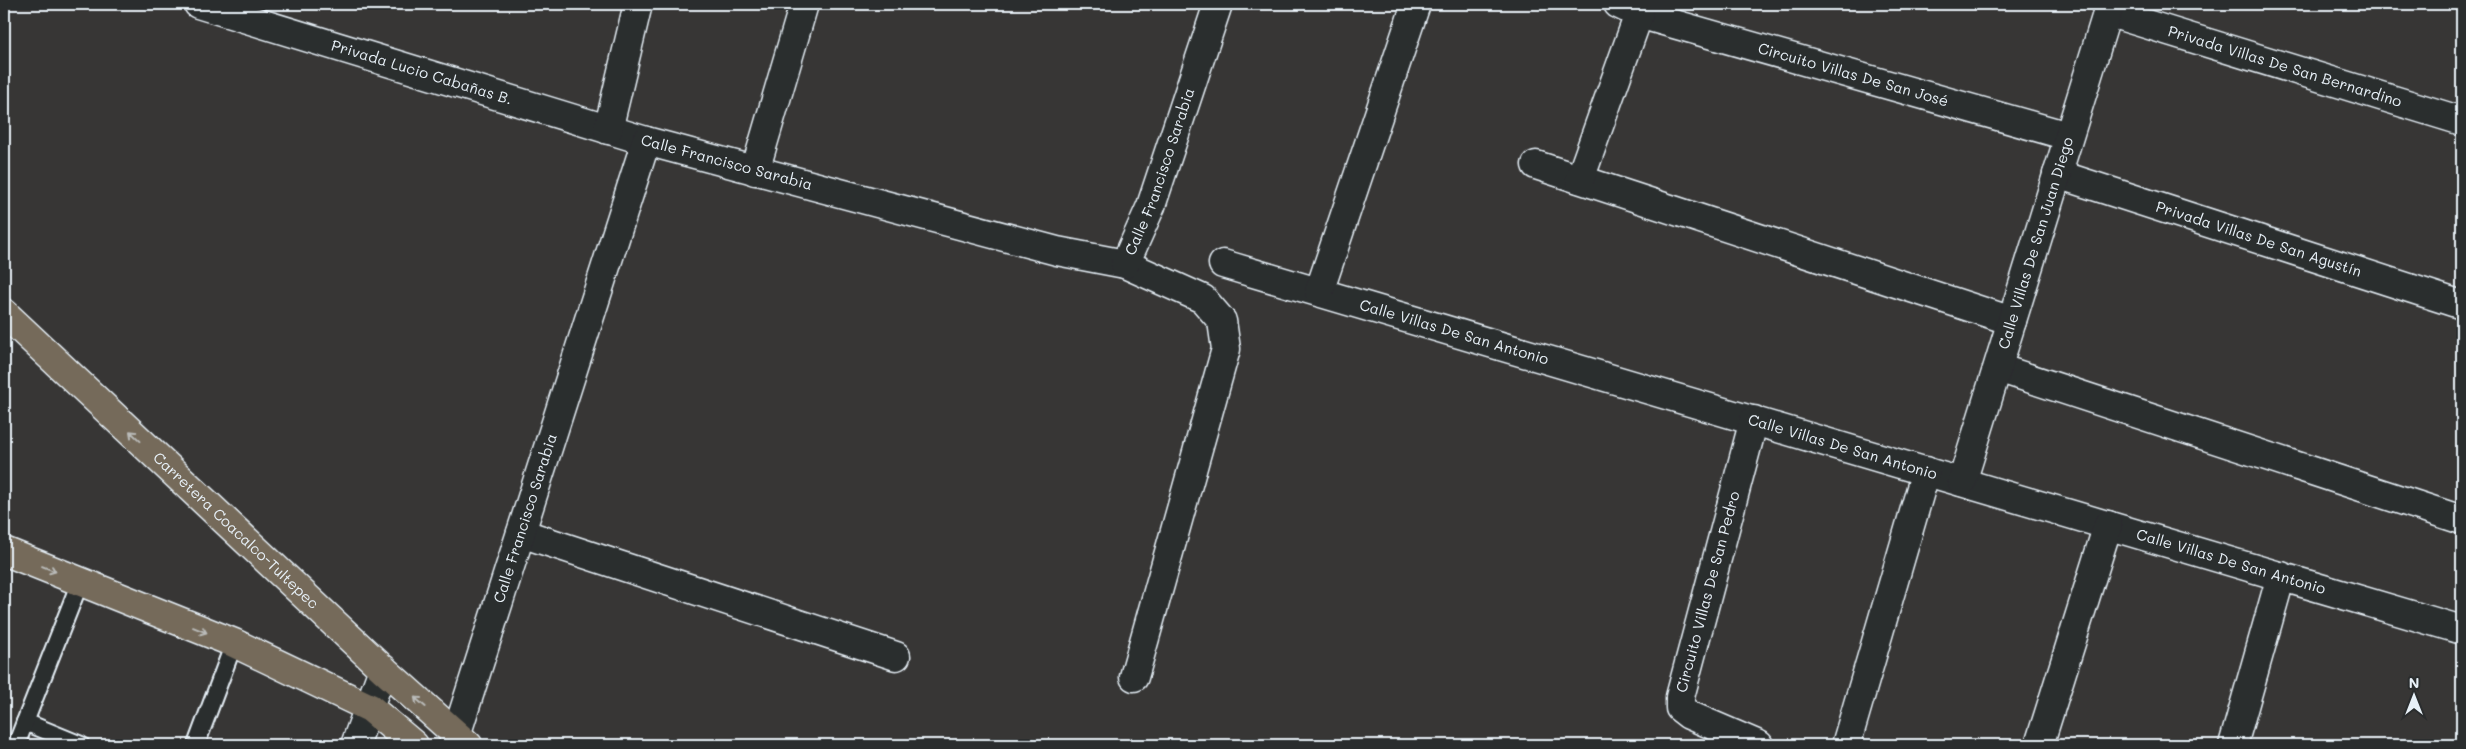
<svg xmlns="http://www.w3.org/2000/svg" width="2466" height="749" viewBox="0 0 2466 749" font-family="Mali,sans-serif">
  <rect width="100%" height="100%" fill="#373635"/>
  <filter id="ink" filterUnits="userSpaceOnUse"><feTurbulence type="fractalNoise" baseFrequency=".02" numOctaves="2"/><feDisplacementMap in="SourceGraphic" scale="10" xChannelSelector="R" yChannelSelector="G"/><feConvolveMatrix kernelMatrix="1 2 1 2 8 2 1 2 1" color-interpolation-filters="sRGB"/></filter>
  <g filter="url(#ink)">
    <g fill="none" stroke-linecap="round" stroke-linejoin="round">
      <defs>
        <g id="service">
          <path d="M25,722L81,745"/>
          <path d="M16,745L80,582"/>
          <path d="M196,745L234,643"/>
        </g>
        <g id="minor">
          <path id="s1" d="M198,4L646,141L1057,251L1125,264L1203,299L1222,321L1226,349L1134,677"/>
          <path id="s2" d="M1618,4L1639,14L2068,136"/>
          <path id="s3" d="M2107,12L2462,121"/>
          <path d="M608,130L638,4"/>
          <path d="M1536,165L2012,321"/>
          <path d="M755,171L804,4"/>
          <path id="s4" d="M2057,174L2462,305"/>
          <path d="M1580,179L1639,14"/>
          <path id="s5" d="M1125,264L1151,206L1218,4"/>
          <path id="s6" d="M1223,264L2462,630"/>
          <path d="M1319,292L1416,4"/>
          <path d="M1998,368L2462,520"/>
          <path d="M1754,420L1680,697V708L1689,715L1759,745"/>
          <path id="s7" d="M1962,482L2110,4"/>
          <path d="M521,533L896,656"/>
          <path d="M355,745L383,669"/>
          <path id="s8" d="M453,745L646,141"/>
          <path d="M1846,745L1926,471"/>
          <path d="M2039,745L2108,525"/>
          <path d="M2233,745L2281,576"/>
        </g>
        <g id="primary">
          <path id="s9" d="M4,313L383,669L468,745"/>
          <path d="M4,551L234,643L370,708L414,745"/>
        </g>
      </defs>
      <use href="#service" stroke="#e8f1f8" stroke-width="20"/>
      <use href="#minor" stroke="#e8f1f8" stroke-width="31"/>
      <use href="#primary" stroke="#e8f1f8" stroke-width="31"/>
      <use href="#service" stroke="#2a2d2e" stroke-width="16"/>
      <use href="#minor" stroke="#2a2d2e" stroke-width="28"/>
      <use href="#primary" stroke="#746a5a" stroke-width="28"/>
    </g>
    <defs><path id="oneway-shaft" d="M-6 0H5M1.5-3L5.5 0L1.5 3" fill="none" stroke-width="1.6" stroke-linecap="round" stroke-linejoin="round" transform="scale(1.25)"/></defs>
    <g stroke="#babbb9">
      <use href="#oneway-shaft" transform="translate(135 436) rotate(-137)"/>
      <use href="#oneway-shaft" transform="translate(49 569) rotate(22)"/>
      <use href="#oneway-shaft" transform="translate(200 630) rotate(22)"/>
      <use href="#oneway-shaft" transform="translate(420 702) rotate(-139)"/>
    </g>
  </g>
  <g text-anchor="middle" stroke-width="4" stroke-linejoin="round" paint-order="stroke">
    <g font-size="15" fill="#e8f1f8" stroke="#2a2d2e">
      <text dy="5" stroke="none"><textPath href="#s3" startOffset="186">Privada Villas De San Bernardino</textPath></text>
      <text dy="5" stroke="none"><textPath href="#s1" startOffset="234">Privada Lucio Cabañas B.</textPath></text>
      <text dy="5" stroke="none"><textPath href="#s2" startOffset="246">Circuito Villas De San José</textPath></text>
      <text dy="5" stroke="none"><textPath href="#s1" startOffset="552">Calle Francisco Sarabia</textPath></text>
      <text dy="5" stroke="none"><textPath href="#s5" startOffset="99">Calle Francisco Sarabia</textPath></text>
      <text dy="5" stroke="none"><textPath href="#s4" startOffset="212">Privada Villas De San Agustín</textPath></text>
      <text dy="5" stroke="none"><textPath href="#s7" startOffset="250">Calle Villas De San Juan Diego</textPath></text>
      <text dy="5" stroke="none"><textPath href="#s6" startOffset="241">Calle Villas De San Antonio</textPath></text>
      <text dy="5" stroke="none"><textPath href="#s6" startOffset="646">Calle Villas De San Antonio</textPath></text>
      <text dy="5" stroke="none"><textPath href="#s8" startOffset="238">Calle Francisco Sarabia</textPath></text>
      <text dy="5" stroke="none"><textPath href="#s9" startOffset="318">Carretera Coacalco-Tultepec</textPath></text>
      <text dy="5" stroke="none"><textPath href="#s6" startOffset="1051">Calle Villas De San Antonio</textPath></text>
      <text transform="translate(1708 592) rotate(-75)" y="5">Circuito Villas De San Pedro</text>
    </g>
  </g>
  <rect width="2466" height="749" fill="none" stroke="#2a2d2e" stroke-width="20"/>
  <rect x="10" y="10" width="2446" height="729" fill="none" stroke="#e8f1f8" stroke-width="2" filter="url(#ink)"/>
  <g transform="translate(2414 696)" stroke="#2a2d2e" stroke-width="4" paint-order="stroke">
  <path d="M0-4L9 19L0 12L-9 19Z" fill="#e8f1f8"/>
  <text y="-8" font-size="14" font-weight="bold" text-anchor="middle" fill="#e8f1f8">N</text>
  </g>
</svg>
